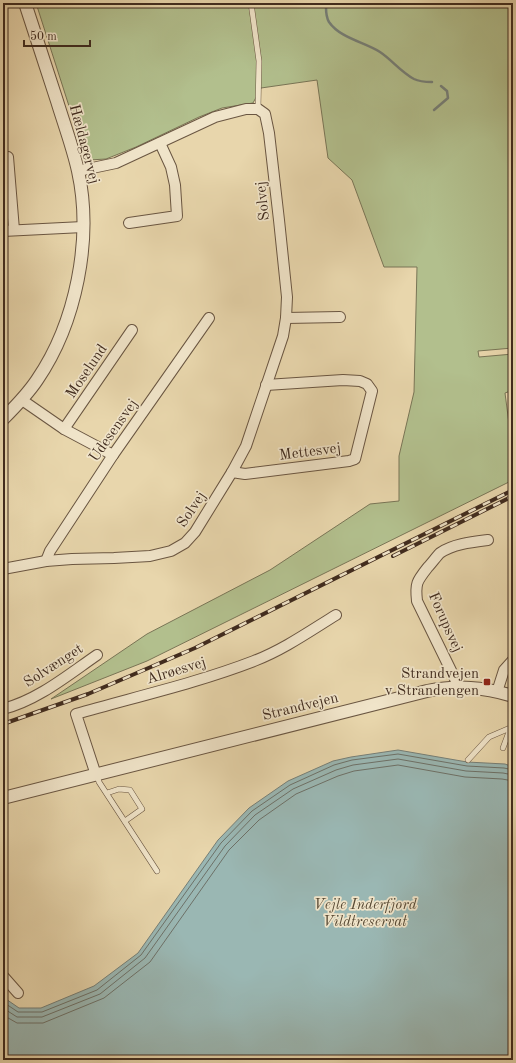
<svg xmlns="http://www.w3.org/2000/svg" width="516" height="1063" viewBox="0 0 516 1063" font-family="'Old Standard TT',serif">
  <rect width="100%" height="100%" fill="#e8d6ac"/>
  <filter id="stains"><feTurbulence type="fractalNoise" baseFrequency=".005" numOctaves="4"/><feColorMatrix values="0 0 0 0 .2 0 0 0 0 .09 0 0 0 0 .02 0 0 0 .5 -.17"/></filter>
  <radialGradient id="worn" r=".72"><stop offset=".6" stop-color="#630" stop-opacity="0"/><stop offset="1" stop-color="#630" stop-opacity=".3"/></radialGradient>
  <path fill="#b2bf8d" stroke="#797556" d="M36,3H513V348L478,351L479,357L513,354V390L505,393L511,439H513V480L147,661L51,699L147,634L270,570L370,504L399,501V456L414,392L417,267H384L352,180L328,158L317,80L261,88L253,103L222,108L199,117L136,147L106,159L89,160L85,156Z"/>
  <path fill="#9ab7b3" stroke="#767f77" d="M398,750L467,762L505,764L513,767V1060H3V997L19,1008H41L94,986L138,953L218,840L249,808L288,781L333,761L351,757Z"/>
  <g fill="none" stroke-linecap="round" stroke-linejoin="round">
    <g stroke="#6d7168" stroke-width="1">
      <path d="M3,1002L18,1012H42L97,990L141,955L221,843L252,811L290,785L334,765L352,760L398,754L467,766L504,768L513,770"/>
      <path d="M3,1008L17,1017H42L100,994L145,958L225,846L255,815L293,789L336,770L353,765L398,759L466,771L503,773L513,775"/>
      <path d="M3,1015L17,1023H43L104,998L150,962L229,850L259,820L296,794L338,776L354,771L398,765L465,777L502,779L513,781"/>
    </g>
    <g stroke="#767f77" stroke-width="2.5">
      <path d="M326,7C326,12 326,17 329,22C340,38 364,42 380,52C392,60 401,72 414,79C420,82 426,82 432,82"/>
      <path d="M434,110L448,98L447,91L441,86"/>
    </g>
    <defs>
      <g id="service">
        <path d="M251,3L259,61L258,109"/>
        <path d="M503,748L513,721"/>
        <path d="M468,760L489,737L510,728"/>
        <path d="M97,775L99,782L157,871"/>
        <path d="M107,793L119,789L130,790L142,809L125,821"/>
      </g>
      <g id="minor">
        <path d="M8,157L14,230"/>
        <path d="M129,223L177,216L175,185L171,167L160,143"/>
        <path d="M3,231L83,227"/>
        <path d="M286,318L340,317"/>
        <path d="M22,400L64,429L113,455"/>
        <path d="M64,429L132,330"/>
        <path d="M232,472L245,474L349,461L355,459L372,391L367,384L360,381L343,380L266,385"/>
        <path d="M46,561L50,551L113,455L209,318"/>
        <path d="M3,569L46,561L72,559L114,558L150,556L171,551L185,543L195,532L232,472L246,446L283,336L286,318L287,297L279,220L269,133L265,114L258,109H246L215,117L116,163L78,171"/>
        <path d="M459,687L417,601C415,583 417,581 428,567C432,563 436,557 440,553C453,544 472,542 488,540"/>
        <path d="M497,692L504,670L513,660"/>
        <path d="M3,709C38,700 68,675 97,655"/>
        <path d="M96,775L76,714C135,697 197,683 254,661C283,650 310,631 336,615"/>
        <path d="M3,976L18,993"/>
      </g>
      <g id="tertiary">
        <path d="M3,419C15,407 27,395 37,380C76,323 93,239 78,171C73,148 64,124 57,101C46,68 36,36 25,3"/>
        <path d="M3,798L427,691C458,685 483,687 513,696"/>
      </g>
    </defs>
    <use href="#service" stroke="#6a5642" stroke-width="6"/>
    <use href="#minor" stroke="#6a5642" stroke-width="12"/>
    <use href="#tertiary" stroke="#6a5642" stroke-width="14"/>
    <use href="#service" stroke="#f0e4c9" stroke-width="5"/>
    <use href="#minor" stroke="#f0e4c9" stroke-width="10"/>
    <use href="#tertiary" stroke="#f0e4c9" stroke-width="12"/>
    <defs>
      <g id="rail">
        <path d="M393,556L513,496"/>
        <path d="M3,724L88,694L195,648L513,490"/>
      </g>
    </defs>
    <use href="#rail" stroke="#402b1e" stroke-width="4"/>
    <use href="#rail" stroke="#f0e4c9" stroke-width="2.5" stroke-dasharray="8" stroke-linecap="butt"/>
  </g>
  <rect fill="#8f2418" stroke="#f0e4c9" stroke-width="1.5" x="483" y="678" width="8" height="8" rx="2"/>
  <g text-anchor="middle" stroke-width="3.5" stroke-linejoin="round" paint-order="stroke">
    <g font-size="15" fill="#402b1e" stroke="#f0e4c9">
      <text transform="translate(85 144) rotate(75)" y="5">Hældagervej</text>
      <text transform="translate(262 201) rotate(-96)" y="5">Solvej</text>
      <text transform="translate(86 371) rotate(-56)" y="5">Moselund</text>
      <text transform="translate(113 430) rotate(-55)" y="5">Udesensvej</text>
      <text transform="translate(310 451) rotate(-7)" y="5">Mettesvej</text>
      <text transform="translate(191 509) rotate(-56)" y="5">Solvej</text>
      <text transform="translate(446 622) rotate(66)" y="5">Forupsvej</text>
      <text transform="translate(53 665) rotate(-33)" y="5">Solvænget</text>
      <text transform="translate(176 670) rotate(-17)" y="5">Alrøesvej</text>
      <text transform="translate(300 706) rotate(-14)" y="5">Strandvejen</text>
    </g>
    <g font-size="15" fill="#402b1e" stroke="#f0e4c9" text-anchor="end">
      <text x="479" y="678">Strandvejen<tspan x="479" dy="17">v Strandengen</tspan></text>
    </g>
    <g font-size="15" font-style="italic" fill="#574934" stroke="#f0e4c9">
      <text x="365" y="909">Vejle Inderfjord<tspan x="365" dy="17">Vildtreservat</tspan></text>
    </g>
  </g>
  <rect width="516" height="1063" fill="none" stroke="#e8d6ac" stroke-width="16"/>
  <rect x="4" y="4" width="508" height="1055" fill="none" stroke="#402b1e" stroke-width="2"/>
  <rect x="8" y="8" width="500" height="1047" fill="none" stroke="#402b1e"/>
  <path d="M24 40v6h66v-6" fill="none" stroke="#402b1e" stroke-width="2"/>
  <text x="30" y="40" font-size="12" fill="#402b1e" stroke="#f0e4c9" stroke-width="3" paint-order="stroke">50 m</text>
  <rect width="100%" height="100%" filter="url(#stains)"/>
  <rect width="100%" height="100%" fill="url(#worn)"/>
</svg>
